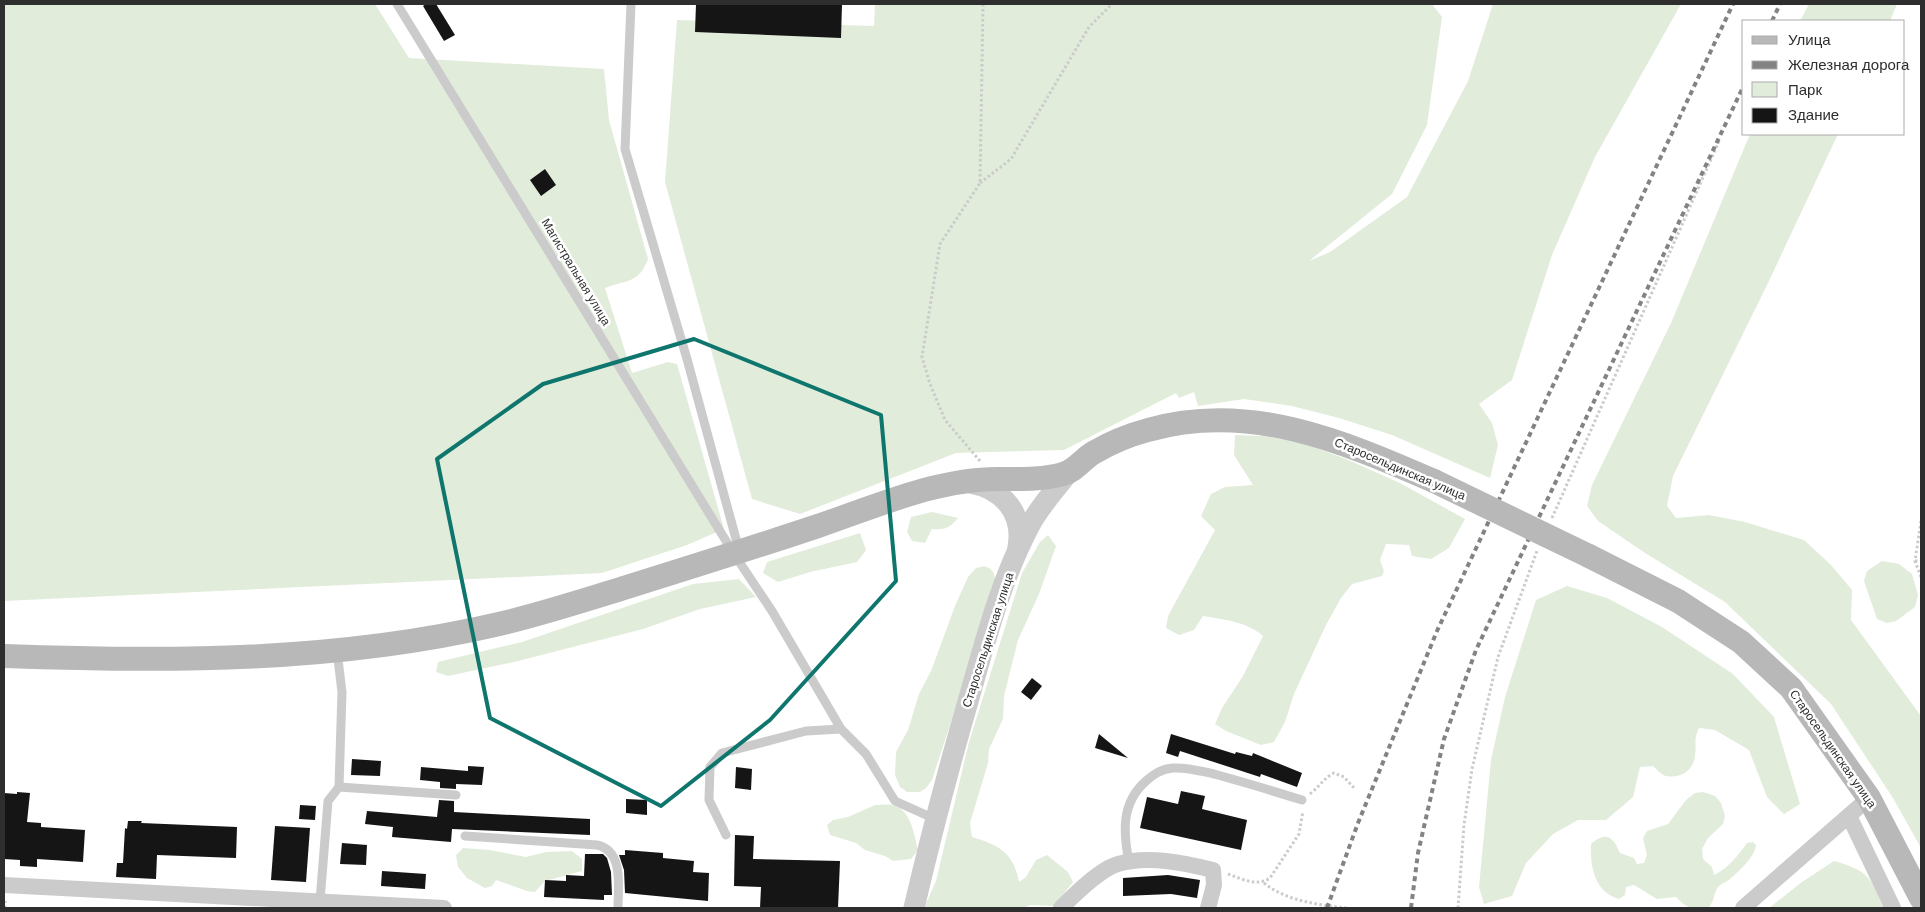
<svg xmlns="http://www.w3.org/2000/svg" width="1925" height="912" viewBox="0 0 1925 912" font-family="Arial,sans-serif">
  <rect width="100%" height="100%" fill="#fff"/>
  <g fill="#e2ecdb">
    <path d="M4,4H375L409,58L604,69L609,120L648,259C639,284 625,280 605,288L632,373L668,362L677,364L724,529L687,545L602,573L4,601Z"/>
    <path d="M875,4H1432L1442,17L1427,125L1392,194L1309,261L1330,252L1407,197L1468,81L1493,4H1681L1595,157L1552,255L1512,380L1479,404L1492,423L1498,445L1490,478L1392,435L1339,418L1292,406L1244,399L1198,406L1194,392L1179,398L1176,393L1064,450L956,453L800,514L752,499L665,182L677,20L874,26Z"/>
    <path d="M1809,4H1897L1890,21H1800Z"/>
    <path d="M1750,134H1838L1768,283L1673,476L1667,506L1676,518L1709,515L1745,522L1804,540L1831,565L1852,590L1851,620L1921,716V848L1893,798L1831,704L1725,602L1645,553L1598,521L1587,506L1592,485L1671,323Z"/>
    <path d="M1235,435L1263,436L1297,441L1346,459L1400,483L1465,519L1449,548L1431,559L1412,556L1409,545L1386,544L1380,560L1384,571L1382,576L1352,584L1341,598L1326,625L1294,694L1285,722L1274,742L1261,745L1226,731L1215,724L1222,708L1243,676L1263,636C1248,622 1222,619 1203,616L1194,630L1179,635L1166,628L1168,616L1215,530L1201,516L1211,494L1225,487L1253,485L1234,455Z"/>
    <path d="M932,512L958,518C950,528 945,530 932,529L925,543L912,541L907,532L911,517Z"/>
    <path d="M860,533L866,550L857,562L810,572L778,582L763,573L767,562Z"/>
    <path d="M1048,535L1056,546L1039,594L1018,640L1004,696L1003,719L989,749L988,763L970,823L972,837C999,845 1014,853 1019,882L1026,877L1036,860L1047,855L1068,872L1073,882L1054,906L1031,905L1022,908H924L936,881L969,742L1022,573L1040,542Z"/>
    <path d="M1882,561L1899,564L1912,574L1918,595L1915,607L1896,621L1887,623L1877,619L1864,581L1867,571Z"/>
    <path d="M984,566C996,570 995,576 995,587L932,780L926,788L920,792H907L900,787L895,775L896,752L908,730L919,694L931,671L955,606L968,577L976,568Z"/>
    <path d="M739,579L756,597L700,609L643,629L518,661L448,676L436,672L438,662L522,642L693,584Z"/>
    <path d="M1567,586L1607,598L1662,627L1733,674L1774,717L1800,804L1784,814L1767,797L1749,750L1715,730L1699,728C1693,741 1697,743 1695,755C1694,770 1681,779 1666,776C1662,775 1657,770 1653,766L1640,767L1633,797L1606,820H1578L1553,834L1526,863L1512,896L1484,904L1479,887L1491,760L1505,697L1536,600Z"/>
    <path d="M1703,792L1715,796L1721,803L1725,816L1723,824L1708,838L1702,849L1703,859L1712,867L1714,875C1728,868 1738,856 1747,843L1753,842L1756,845C1755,857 1738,872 1730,879C1727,882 1722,883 1719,886C1714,891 1715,900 1709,907C1694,912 1685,907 1676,897L1657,899L1634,885L1626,887L1625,895L1619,899C1594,892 1590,866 1591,844C1606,831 1613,836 1620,853L1634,858L1637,864L1644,863L1647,855L1643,838L1647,831L1668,824L1686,800L1695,793Z"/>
    <path d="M875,805C880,805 887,804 892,805C911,809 914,834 918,850L911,859L893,861L885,856L865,850L856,843L830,835L827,825L833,820L848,817Z"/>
    <path d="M463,848L490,850L526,857L546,852L572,851L582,859V871L545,881L535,892L527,891L496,880L492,886L485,888L467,878L458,867L456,855Z"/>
    <path d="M1834,861C1869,871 1870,877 1885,908H1769L1802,882Z"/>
  </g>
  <g fill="#151515">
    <path d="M426,4H436L455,35L444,41L423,6Z"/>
    <path d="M696,4H842L841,38L695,32Z"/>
    <path d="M545,169L556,185L541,196L530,180Z"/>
    <path d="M1032,678L1042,686L1031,700L1021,692Z"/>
    <path d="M1099,734L1128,758L1095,748Z"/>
    <path d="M1171,734L1235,754L1236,752L1252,756L1253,753L1302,773L1297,787L1261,774L1260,777L1180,751L1178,757L1166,753Z"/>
    <path d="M352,759L381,761L380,776L351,775Z"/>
    <path d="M468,766L484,767L482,785L456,784V789L440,788V782L420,780L421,767L468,771Z"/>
    <path d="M736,767L752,769L751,790L735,788Z"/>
    <path d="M1181,791L1205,796L1202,809L1247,820L1241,850L1140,828L1147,797L1178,804Z"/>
    <path d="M17,792L30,793L27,822L41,823V827L85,830L83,862L37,859V867L20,866V860L4,859V793L17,794Z"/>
    <path d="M626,799L647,800V815L626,813Z"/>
    <path d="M439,800L454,801V812L590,819V835L452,829L451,842L392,837L393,827L365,824L367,811L437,817Z"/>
    <path d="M300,805L316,806L315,820L299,819Z"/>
    <path d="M128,821H142L141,823L237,827L236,858L157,855L156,879L116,877L117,863H123L125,828L127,829Z"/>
    <path d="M275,826L310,828L306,882L271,880Z"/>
    <path d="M735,835L754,836L753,859L840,861L838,908H760L761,887L734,886Z"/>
    <path d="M342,843L367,845L366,865L340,864Z"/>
    <path d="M625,850L663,853V858L694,861L693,872L709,873L708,901L625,893L624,870L619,855H625Z"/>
    <path d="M585,854H603L607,858L611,872L612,895H604V900L544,897L545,880L566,881V875L584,876Z"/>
    <path d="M382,871L426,874L425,889L381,886Z"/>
    <path d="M1168,875L1200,880L1197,898L1171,894L1123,896V878Z"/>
  </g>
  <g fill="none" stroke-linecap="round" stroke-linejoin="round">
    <g stroke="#cbcbcb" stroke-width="3" stroke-dasharray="2.5 2.5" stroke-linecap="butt">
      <path d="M980,183L1011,159L1089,27L1112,4"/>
      <path d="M980,461L945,420L930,384L922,357L940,244L980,183L983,4"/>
      <path d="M1552,518L1720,139"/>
      <path d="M1921,521L1915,561L1921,577"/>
      <path d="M1915,561H1921"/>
      <path d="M1310,794C1319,787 1325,777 1334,773L1344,777L1355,789"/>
      <path d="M1228,874C1242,879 1257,887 1270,878L1299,834L1303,811"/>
      <path d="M1264,883C1286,901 1319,905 1347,908"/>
      <path d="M5,908V901"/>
      <path d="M1458,908L1464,825L1472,769L1498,657L1537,551"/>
    </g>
    <g stroke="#cbcbcb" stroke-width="9">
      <path d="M397,4L734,554L772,611L841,729L866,754L895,801L935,819"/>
      <path d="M631,4L625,149L687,359L739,550"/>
      <path d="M339,787L456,795"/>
      <path d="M726,835L709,800L710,767L722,753L806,731L841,729"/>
      <path d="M465,836L597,845C624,851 618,886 618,908"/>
      <path d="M1129,862C1123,832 1121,803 1146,781C1154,774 1161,769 1173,768C1187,767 1200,771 1214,774C1244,782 1273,791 1302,800"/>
      <path d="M320,901L328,801L339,787L342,692L337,651"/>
    </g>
    <g stroke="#cbcbcb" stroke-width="16">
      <path d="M1849,816L1893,908"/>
      <path d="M4,885L444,908"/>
      <path d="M1061,908C1075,894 1100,869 1118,864C1148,855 1184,863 1213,870L1214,885L1208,908"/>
      <path d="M1743,908L1869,798"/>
    </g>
    <g stroke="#cbcbcb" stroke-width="21">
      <path d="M970,483C1003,489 1024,513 1018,547"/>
      <path d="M914,908C931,835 950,763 971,691C987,634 1003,575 1031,523C1041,505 1056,489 1067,474"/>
    </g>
    <g stroke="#b8b8b8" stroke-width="24">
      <path d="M1589,556L1678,601L1741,642L1791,688L1869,798L1921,898"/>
      <path d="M4,656C169,662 337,662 499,624C542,614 585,600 627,587C691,567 755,547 818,526C853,514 888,500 924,490C947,484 973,479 997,479C1019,479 1042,480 1063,474C1075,471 1083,459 1093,453C1110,443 1129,435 1148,430C1249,401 1342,441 1434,481"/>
    </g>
    <g stroke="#838383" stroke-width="4" stroke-dasharray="5 4" stroke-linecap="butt">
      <path d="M1772,21L1780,4"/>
      <path d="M1327,908L1358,823L1437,631L1733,4"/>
      <path d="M1411,908L1418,853L1444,739L1476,650L1744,85"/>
    </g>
    <path stroke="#b8b8b8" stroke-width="24" d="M1434,481L1589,556"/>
  </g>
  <path fill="none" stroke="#0f766e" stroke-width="4" stroke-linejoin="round" d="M694,339L881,415L896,581L770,720L661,806L490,718L437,459L543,384Z"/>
  <g text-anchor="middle" stroke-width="5" stroke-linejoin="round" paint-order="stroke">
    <g font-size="12" fill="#2e2e2e" stroke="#fff">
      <text transform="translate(576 272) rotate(59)" y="4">Магистральная улица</text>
      <text transform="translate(1400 469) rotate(23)" y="4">Старосельдинская улица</text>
      <text transform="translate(988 640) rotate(-72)" y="4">Старосельдинская улица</text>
      <text transform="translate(1833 749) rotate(55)" y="4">Старосельдинская улица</text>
    </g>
  </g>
  <rect width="1925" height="912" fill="none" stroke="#2e2e2e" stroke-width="10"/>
  <rect x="1742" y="20" width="162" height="115" fill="#ffffff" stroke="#ababab"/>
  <rect x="1752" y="36" width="25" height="8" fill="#b8b8b8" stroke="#ababab"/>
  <text x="1788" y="45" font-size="15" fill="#2e2e2e">Улица</text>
  <rect x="1752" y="61" width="25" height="8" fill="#838383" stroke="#ababab"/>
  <text x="1788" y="70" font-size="15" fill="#2e2e2e">Железная дорога</text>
  <rect x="1752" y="82" width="25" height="15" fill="#e2ecdb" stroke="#ababab"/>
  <text x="1788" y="95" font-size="15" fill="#2e2e2e">Парк</text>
  <rect x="1752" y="108" width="25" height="15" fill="#151515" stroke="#ababab"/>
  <text x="1788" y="120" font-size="15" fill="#2e2e2e">Здание</text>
</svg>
